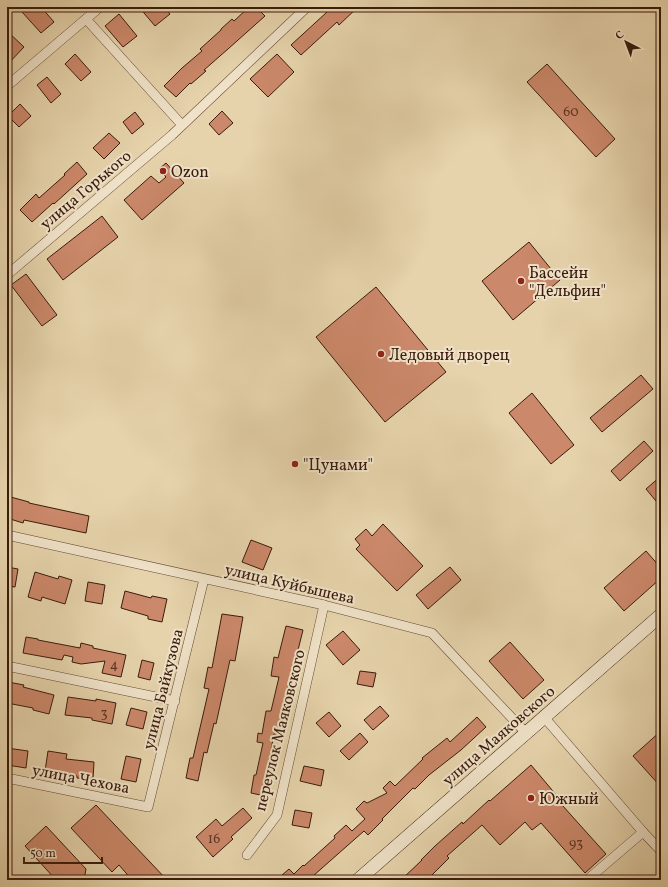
<svg xmlns="http://www.w3.org/2000/svg" width="668" height="887" viewBox="0 0 668 887" font-family="Vollkorn,serif">
  <rect width="100%" height="100%" fill="#e6d3ab"/>
  <filter id="stains"><feTurbulence type="fractalNoise" baseFrequency=".005" numOctaves="4"/><feColorMatrix values="0 0 0 0 .2 0 0 0 0 .09 0 0 0 0 .02 0 0 0 .5 -.17"/></filter>
  <radialGradient id="worn" r=".72"><stop offset=".6" stop-color="#630" stop-opacity="0"/><stop offset="1" stop-color="#630" stop-opacity=".3"/></radialGradient>
  <g fill="#cb886a" stroke="#3a1b0c">
    <path d="M28,7H41L54,22L41,33L22,12Z"/>
    <path d="M139,7H164L170,14L155,26Z"/>
    <path d="M249,7H256L265,16L228,49L204,70L206,71L191,84L190,83L176,97L164,86L182,68L202,51L200,49L221,30V29L232,19L234,21Z"/>
    <path d="M323,7H358L339,25L337,22L301,55L291,45L327,12Z"/>
    <path d="M119,14L137,36L123,47L105,26Z"/>
    <path d="M7,31L24,47L7,65Z"/>
    <path d="M75,54L91,72L81,81L65,64Z"/>
    <path d="M277,54L294,72L268,97L250,79Z"/>
    <path d="M547,64L615,139L596,157L527,82Z"/>
    <path d="M47,77L61,94L51,103L37,85Z"/>
    <path d="M20,104L31,116L19,127L8,116Z"/>
    <path d="M222,111L233,123L219,135L209,124Z"/>
    <path d="M135,112L144,124L132,134L123,122Z"/>
    <path d="M109,133L120,143L104,159L93,148Z"/>
    <path d="M77,162L87,174L54,204L53,203L32,222L20,210L36,194L39,198L65,175L64,174Z"/>
    <path d="M166,163L184,183L142,220L124,200L151,176L159,183L166,177L159,169Z"/>
    <path d="M102,216L118,237L63,280L47,259Z"/>
    <path d="M529,242L560,280L513,320L482,281Z"/>
    <path d="M26,274L57,315L42,326L11,285Z"/>
    <path d="M376,287L446,372L385,422L316,337Z"/>
    <path d="M641,375L653,389L602,432L590,418Z"/>
    <path d="M532,393L574,445L551,464L509,413Z"/>
    <path d="M644,441L653,451L620,481L611,471Z"/>
    <path d="M661,476V507L646,489Z"/>
    <path d="M7,496L29,502V503L89,516L86,533L24,520L23,523L7,518Z"/>
    <path d="M383,524L423,566L397,591L356,549L360,545L355,539L366,529L372,536Z"/>
    <path d="M251,540L272,548L263,570L242,562Z"/>
    <path d="M646,551L661,568V578L624,611L604,588Z"/>
    <path d="M7,567L18,569L15,587L7,586Z"/>
    <path d="M450,567L461,580L428,609L416,595Z"/>
    <path d="M35,572L58,579L59,576L72,580L65,604L42,597L41,601L28,597Z"/>
    <path d="M88,582L105,585L102,604L85,601Z"/>
    <path d="M125,591L151,598L152,596L167,599L162,622L148,619V616L121,608Z"/>
    <path d="M222,614L243,617L235,661L230,660L216,724L214,723L207,753L204,752L198,781L186,778L190,758H193L209,689L204,688L208,667L212,668Z"/>
    <path d="M286,626L303,630L298,650L294,674L291,673L282,714H283L279,735L274,734L271,750L276,751L272,766H270L265,796L251,793L254,775H256L263,743L257,742L258,733L262,734L266,711H271L279,677L271,676L274,657L278,658Z"/>
    <path d="M343,631L360,650L343,665L326,645Z"/>
    <path d="M26,637L38,639V640L80,648L81,643L93,646V648L126,655L121,677L102,673L105,661L81,664L72,662L73,657L64,655L62,660L23,653Z"/>
    <path d="M510,642L544,680L523,699L489,661Z"/>
    <path d="M142,660L154,663L150,680L138,677Z"/>
    <path d="M360,671L376,673L373,687L357,684Z"/>
    <path d="M8,682L24,685L23,687L54,695L49,714L33,710V708L7,703V688Z"/>
    <path d="M68,697L96,701V699L116,703L112,724L92,720V718L65,715Z"/>
    <path d="M380,706L389,716L373,730L364,720Z"/>
    <path d="M131,708L147,712L143,729L126,725Z"/>
    <path d="M329,712L341,726L329,737L316,723Z"/>
    <path d="M477,717L486,727L461,750L429,775L415,789L413,788L382,819L383,820L368,835L364,831L313,876L317,880H285L281,876L289,869L294,874L303,865L304,866L335,838L334,836L346,825L352,831L365,819L356,809L364,801L367,803L387,793L383,788L390,781L395,786L423,759L422,758L447,738L450,742Z"/>
    <path d="M661,731V787L633,756Z"/>
    <path d="M360,733L368,742L349,760L340,751Z"/>
    <path d="M7,748L28,751L26,768L7,765Z"/>
    <path d="M48,751L67,754L66,759L94,762L93,779L77,778V776L45,771Z"/>
    <path d="M126,756L141,759L136,782L121,779Z"/>
    <path d="M531,765L563,803L562,805L606,854L585,873L541,823L532,830L525,822L500,845L482,825L447,856L449,858L427,880H401L422,860H421L435,846L462,822L463,824L489,800L490,801Z"/>
    <path d="M304,766L324,770L321,786L300,781Z"/>
    <path d="M96,805L167,880H132L119,865L112,872L71,828Z"/>
    <path d="M243,808L252,818L231,837L233,839L213,857L196,837L216,819L222,826Z"/>
    <path d="M295,810L312,813L309,828L292,825Z"/>
    <path d="M46,826L86,869L84,880H56L25,846Z"/>
  </g>
  <g fill="none" stroke-linecap="round" stroke-linejoin="round">
    <defs>
      <g id="minor">
        <path d="M86,19L182,125"/>
        <path d="M7,86L100,7"/>
        <path d="M7,275L172,135L307,7"/>
        <path d="M7,535L324,605L432,633L526,733"/>
        <path d="M7,666L175,701"/>
        <path d="M544,717L643,832L661,851"/>
        <path d="M7,778L148,807L204,579"/>
        <path d="M247,855L277,815L324,605"/>
        <path d="M587,880L643,832"/>
      </g>
      <path id="secondary" d="M358,880L661,615"/>
    </defs>
    <use href="#minor" stroke="#654934" stroke-width="10"/>
    <use href="#secondary" stroke="#3a1b0c" stroke-width="14"/>
    <use href="#minor" stroke="#efe2c8" stroke-width="9"/>
    <use href="#secondary" stroke="#efe2c8" stroke-width="13"/>
  </g>
  <g fill="#8f2418" stroke="#efe2c8" stroke-width="1.5">
    <circle cx="163" cy="171" r="4"/>
    <circle cx="521" cy="281" r="4"/>
    <circle cx="381" cy="354" r="4"/>
    <circle cx="295" cy="464" r="4"/>
    <circle cx="531" cy="798" r="4"/>
  </g>
  <g text-anchor="middle" stroke-width="4" stroke-linejoin="round" paint-order="stroke">
    <g font-size="14" fill="#5e3624">
      <text x="571" y="116">60</text>
      <text x="114" y="669">4</text>
      <text x="104" y="717">3</text>
      <text x="214" y="843">16</text>
      <text x="576" y="847">93</text>
    </g>
    <g font-size="16" fill="#3a1b0c" stroke="#efe2c8" text-anchor="start">
      <text x="171" y="177">Ozon</text>
      <text x="529" y="278">Бассейн<tspan x="529" dy="18">"Дельфин"</tspan></text>
      <text x="389" y="360">Ледовый дворец</text>
      <text x="303" y="470">"Цунами"</text>
      <text x="539" y="804">Южный</text>
    </g>
    <g font-size="16" fill="#3a1b0c" stroke="#efe2c8">
      <text transform="translate(85 189) rotate(-40)" y="6">улица Горького</text>
      <text transform="translate(290 583) rotate(13)" y="6">улица Куйбышева</text>
      <text transform="translate(162 689) rotate(-76)" y="6">улица Байкузова</text>
      <text transform="translate(279 730) rotate(-76)" y="6">переулок Маяковского</text>
      <text transform="translate(498 735) rotate(-41)" y="6">улица Маяковского</text>
      <text transform="translate(81 778) rotate(11)" y="6">улица Чехова</text>
    </g>
  </g>
  <rect width="668" height="887" fill="none" stroke="#e6d3ab" stroke-width="24"/>
  <rect x="8" y="8" width="652" height="871" fill="none" stroke="#3a1b0c" stroke-width="2"/>
  <rect x="12" y="12" width="644" height="863" fill="none" stroke="#3a1b0c"/>
  <g transform="translate(626 42) rotate(318)" stroke="#efe2c8" stroke-width="3" paint-order="stroke">
  <path d="M0-3L7 15L0 10L-7 15Z" fill="#3a1b0c"/>
  <text y="-6" font-size="11" font-weight="bold" text-anchor="middle" fill="#3a1b0c">С</text>
  </g>
  <path d="M24 857v6h78v-6" fill="none" stroke="#3a1b0c" stroke-width="2"/>
  <text x="30" y="857" font-size="12" fill="#3a1b0c" stroke="#efe2c8" stroke-width="3" paint-order="stroke">50 m</text>
  <rect width="100%" height="100%" filter="url(#stains)"/>
  <rect width="100%" height="100%" fill="url(#worn)"/>
</svg>
